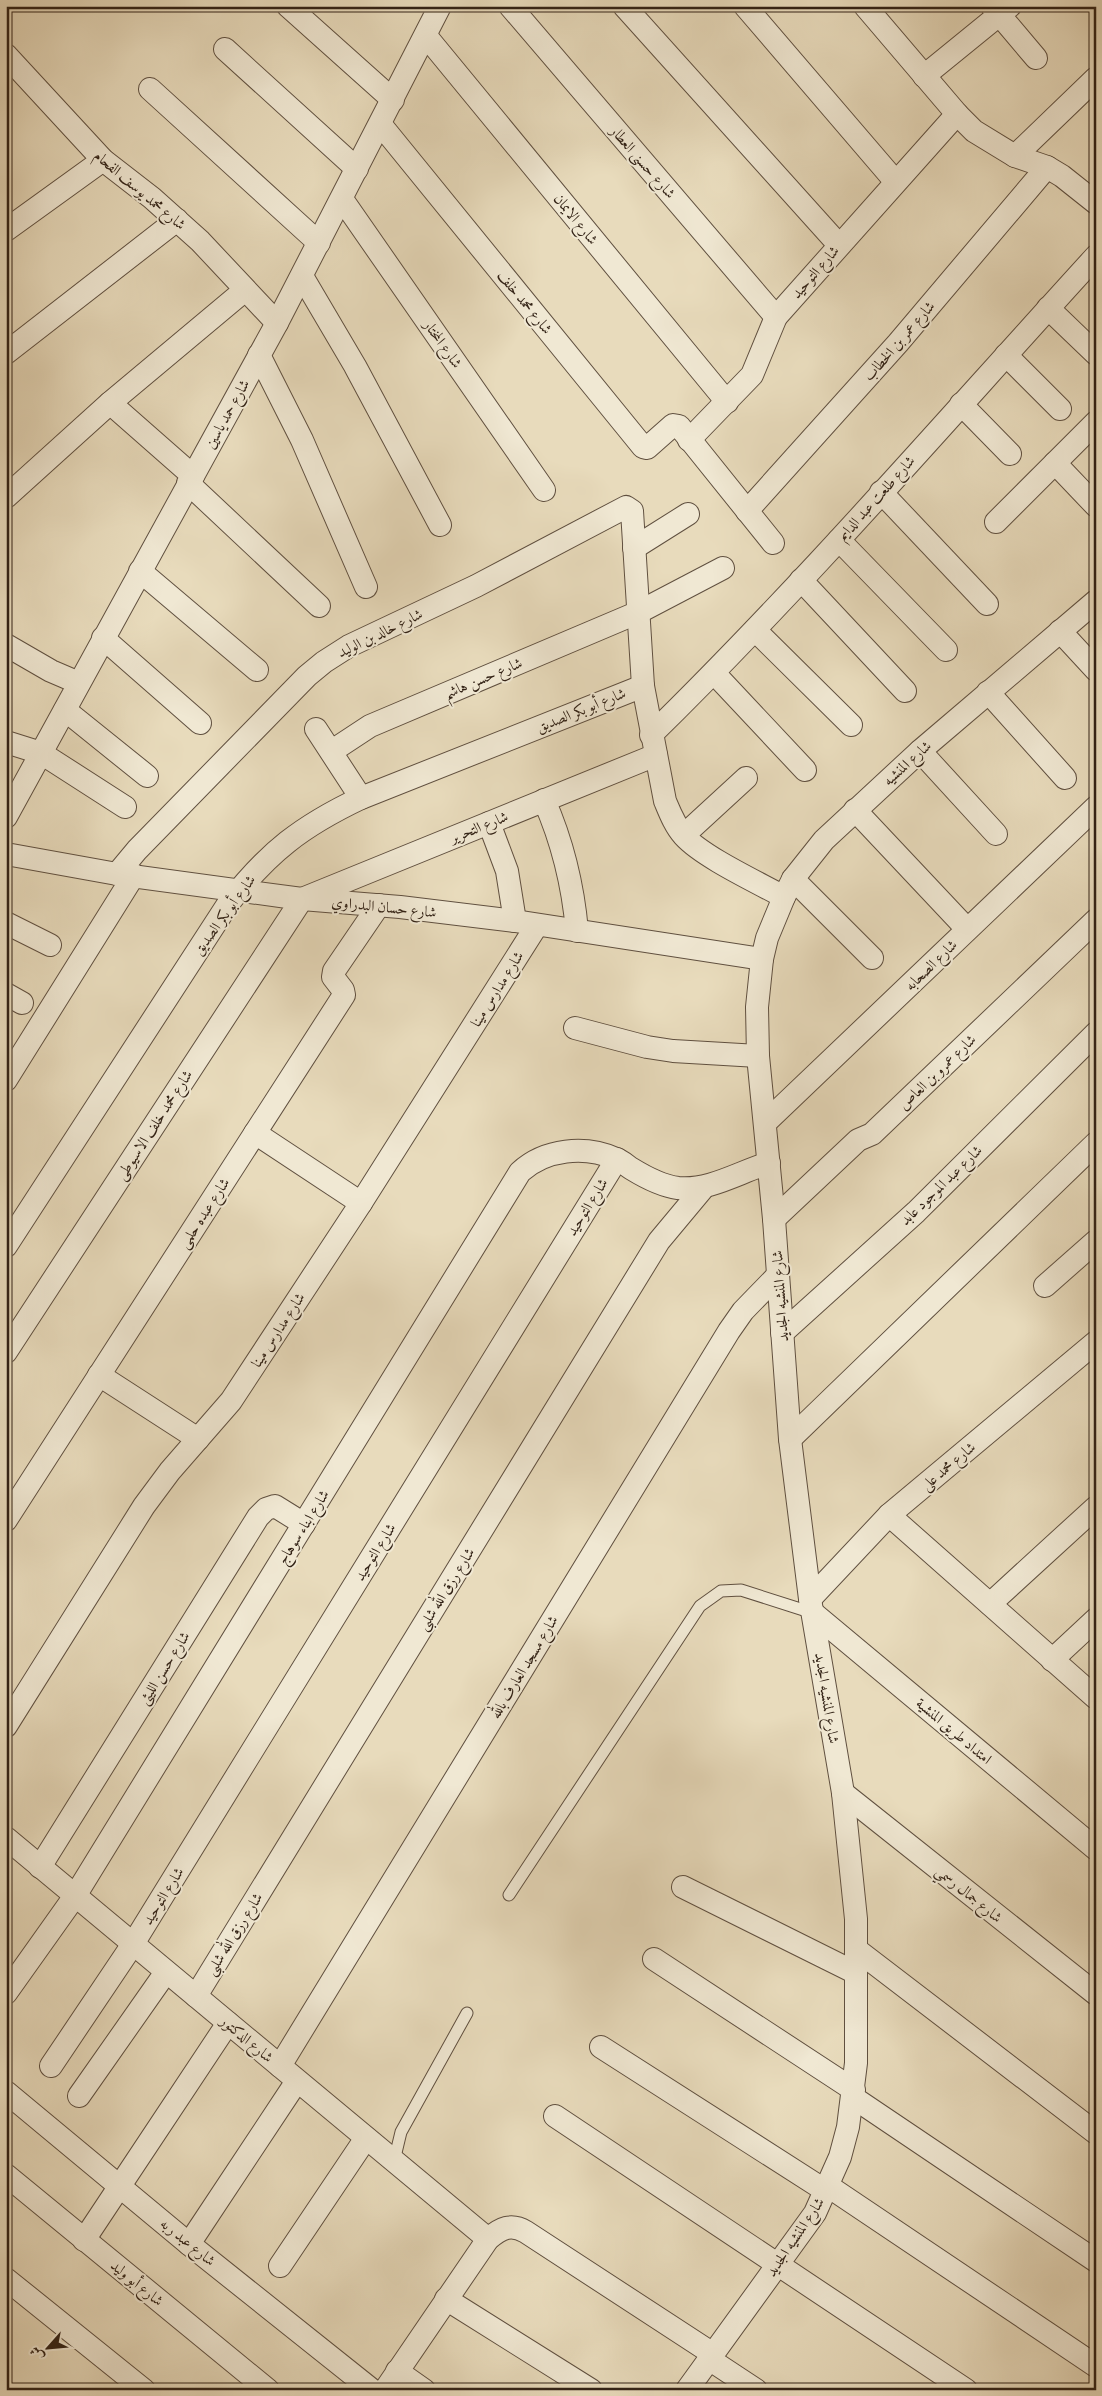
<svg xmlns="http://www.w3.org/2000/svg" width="1102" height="2396" viewBox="0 0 1102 2396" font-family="Alegreya,Amiri,serif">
  <rect width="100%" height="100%" fill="#e8dbbc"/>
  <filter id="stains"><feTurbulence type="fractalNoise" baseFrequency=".004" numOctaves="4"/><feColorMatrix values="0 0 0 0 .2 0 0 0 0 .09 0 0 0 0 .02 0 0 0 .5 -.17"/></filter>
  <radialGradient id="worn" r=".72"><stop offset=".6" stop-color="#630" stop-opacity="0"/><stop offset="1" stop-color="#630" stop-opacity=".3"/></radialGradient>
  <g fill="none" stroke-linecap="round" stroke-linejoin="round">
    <defs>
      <g id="lane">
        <path d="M509,1895L700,1606L721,1591L741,1590L813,1613"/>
        <path d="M394,2161L401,2132L467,2013"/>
      </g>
      <g id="street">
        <path d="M288,6L393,100"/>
        <path d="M510,6L776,317"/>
        <path d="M624,6L839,245"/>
        <path d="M745,6L895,181"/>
        <path d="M865,6L957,114L974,131L1015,156L1047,167L1062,176L1096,203"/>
        <path d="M992,6L1036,58"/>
        <path d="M426,36L727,402"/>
        <path d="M225,49L357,169"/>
        <path d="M6,55L103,160L152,198L200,241L277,323"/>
        <path d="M924,76L1010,6"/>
        <path d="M150,89L319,243"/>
        <path d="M381,125L643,447L647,448L673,425L679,426L773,543"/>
        <path d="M1015,156L1096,78"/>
        <path d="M342,199L544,490"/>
        <path d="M6,230L103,160"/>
        <path d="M302,276L355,366L440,525"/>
        <path d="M1048,308L1096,354"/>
        <path d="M6,353L177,220"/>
        <path d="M259,355L302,440L366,587"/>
        <path d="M1006,355L1060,409"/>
        <path d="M110,403L193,476"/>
        <path d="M961,404L1010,454"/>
        <path d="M689,440L752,375L776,317L957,114"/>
        <path d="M1055,463L1096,506"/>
        <path d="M188,483L319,606"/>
        <path d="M881,492L987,604"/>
        <path d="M6,497L110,403L245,290"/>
        <path d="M747,511L898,343L1047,167"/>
        <path d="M996,522L1096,422"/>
        <path d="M839,540L946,650"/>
        <path d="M634,548L688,514"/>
        <path d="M140,571L257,670"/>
        <path d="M801,580L905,691"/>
        <path d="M755,630L851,725"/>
        <path d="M1060,631L1096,670"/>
        <path d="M103,638L200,723"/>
        <path d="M6,645L51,671L79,683"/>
        <path d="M714,673L805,770"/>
        <path d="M988,692L1065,778"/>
        <path d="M65,710L147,776"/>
        <path d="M316,729L361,798"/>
        <path d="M651,735C807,582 949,417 1096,256"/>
        <path d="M6,742L41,753L125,807"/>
        <path d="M332,751L370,726L639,612L723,568"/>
        <path d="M920,751L996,834"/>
        <path d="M544,800C563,843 573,885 577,931"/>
        <path d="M855,810L967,929"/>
        <path d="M6,817L277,323L440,6"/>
        <path d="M489,823L507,871L515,921"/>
        <path d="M684,835L746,778"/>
        <path d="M6,854L117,874L302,899L400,907L515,921L762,959"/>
        <path d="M117,874L137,850L307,676L324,662L349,646L476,586L626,507L632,511L643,686L665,801C670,813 675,826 684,836C703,857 757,882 784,897"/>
        <path d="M793,879L872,958"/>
        <path d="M6,923L50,945"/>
        <path d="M6,994L22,1003"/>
        <path d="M575,1028L647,1047L673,1051L758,1056"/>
        <path d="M6,1080L134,875"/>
        <path d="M766,1122L1096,807"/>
        <path d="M255,1133L361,1203"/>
        <path d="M774,1219L858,1140L872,1134L1096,920"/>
        <path d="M6,1246L228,904C268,852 302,826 361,798L643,686"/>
        <path d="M1045,1286L1096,1241"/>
        <path d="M782,1333L916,1212L1096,1033"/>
        <path d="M6,1352L302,899L656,755"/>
        <path d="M99,1375L198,1439"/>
        <path d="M790,1439L1096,1143"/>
        <path d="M889,1515L1096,1698"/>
        <path d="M6,1520L344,995L343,990L333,977L334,971L379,905"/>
        <path d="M810,1599L889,1515L1096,1342"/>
        <path d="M990,1604L1096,1507"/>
        <path d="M813,1613L1096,1849"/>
        <path d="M1052,1660L1096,1619"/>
        <path d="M6,1726L144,1506L170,1471L231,1401L361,1203L537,925"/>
        <path d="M843,1793L1096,1994"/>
        <path d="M6,1838L488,2239"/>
        <path d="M40,1867L258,1517L266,1509L275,1506L304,1524"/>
        <path d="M683,1887L856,1973"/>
        <path d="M857,1950L1096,2133"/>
        <path d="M654,1959L854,2090"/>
        <path d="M6,1993L75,1896L520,1172C545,1149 585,1145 616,1159C622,1161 627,1166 632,1169C645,1177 663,1186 678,1188C710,1191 739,1172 769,1163"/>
        <path d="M196,1996L659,1241L704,1187"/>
        <path d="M601,2047L826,2191"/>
        <path d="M51,2066L133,1944L617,1159"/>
        <path d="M280,2066L729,1331L743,1311L778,1275"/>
        <path d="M6,2092L189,2244L372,2390"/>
        <path d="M79,2096L166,1972"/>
        <path d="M854,2098L1096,2261"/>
        <path d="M555,2116L966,2390"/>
        <path d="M6,2175L268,2390"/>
        <path d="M828,2186L1096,2366"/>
        <path d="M84,2240L228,2023"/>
        <path d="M189,2244L297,2081"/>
        <path d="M280,2266L366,2138"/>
        <path d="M6,2279L144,2390"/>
        <path d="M446,2299L591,2390"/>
        <path d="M709,2359L756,2390"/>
        <path d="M397,2371L424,2390"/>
        <path d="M385,2390L488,2239C501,2228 511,2223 526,2232L713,2354"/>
        <path d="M687,2390L815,2213L840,2157L848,2127L856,2063V1919L843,1793L810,1599L790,1439L774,1219L758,1056L757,1007L762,959L767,938L784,897L793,879L824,840L920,751L1096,601"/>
      </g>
    </defs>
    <use href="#lane" stroke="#605040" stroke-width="13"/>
    <use href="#street" stroke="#605040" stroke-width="24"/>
    <use href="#lane" stroke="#f0e8d3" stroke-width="11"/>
    <use href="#street" stroke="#f0e8d3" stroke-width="22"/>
  </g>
  <g text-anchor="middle" stroke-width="4" stroke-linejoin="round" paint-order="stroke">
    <g font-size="15" fill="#322216" stroke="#f0e8d3">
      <text transform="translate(643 162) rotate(49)" y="5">شارع حسنى العطار</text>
      <text transform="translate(140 190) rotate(40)" y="5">شارع محمد يوسف الفحام</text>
      <text transform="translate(576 219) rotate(51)" y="5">شارع الايمان</text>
      <text transform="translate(815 272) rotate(-49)" y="5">شارع التوحيد</text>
      <text transform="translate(525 302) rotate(51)" y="5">شارع محمد خلف</text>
      <text transform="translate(899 341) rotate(-49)" y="5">شارع عمر بن الخطاب</text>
      <text transform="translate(443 344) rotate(55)" y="5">شارع المختار</text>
      <text transform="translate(227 414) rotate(-61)" y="5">شارع حمد ياسين</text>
      <text transform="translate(876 498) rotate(-48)" y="5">شارع طلعت عبد الدايم</text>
      <text transform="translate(380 633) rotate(-26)" y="5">شارع خالد بن الوليد</text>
      <text transform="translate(483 678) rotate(-23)" y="5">شارع حسن هاشم</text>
      <text transform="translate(581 710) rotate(-22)" y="5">شارع أبو بكر الصديق</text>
      <text transform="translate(907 763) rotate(-42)" y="5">شارع المنشيه</text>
      <text transform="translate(479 827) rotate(-22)" y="5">شارع التحرير</text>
      <text transform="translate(384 907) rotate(6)" y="5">شارع حسان البدراوي</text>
      <text transform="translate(224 915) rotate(-54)" y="5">شارع أبو بكر الصديق</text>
      <text transform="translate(931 965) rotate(-44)" y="5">شارع الصحابه</text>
      <text transform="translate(497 989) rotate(-58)" y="5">شارع مدارس مينا</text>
      <text transform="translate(937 1072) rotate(-44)" y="5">شارع عمرو بن العاص</text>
      <text transform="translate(154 1125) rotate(-57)" y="5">شارع محمد خلف الاسيوطى</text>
      <text transform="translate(941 1185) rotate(-44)" y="5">شارع عبد الموجود عابد</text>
      <text transform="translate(587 1207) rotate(-58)" y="5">شارع التوحيد</text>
      <text transform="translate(204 1213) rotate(-57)" y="5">شارع عبده حلمى</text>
      <text transform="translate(780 1296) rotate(-94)" y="5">شارع المنشيه الجديد</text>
      <text transform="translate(278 1330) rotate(-57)" y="5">شارع مدارس مينا</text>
      <text transform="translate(948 1466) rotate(-40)" y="5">شارع محمد على</text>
      <text transform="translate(303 1527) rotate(-58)" y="5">شارع ابناء سوهاج</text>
      <text transform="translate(375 1552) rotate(-58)" y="5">شارع التوحيد</text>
      <text transform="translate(446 1589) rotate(-58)" y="5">شارع رزق الله شلبى</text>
      <text transform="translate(524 1667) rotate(-59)" y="5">شارع مسجد العارف بالله</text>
      <text transform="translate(164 1668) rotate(-58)" y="5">شارع حسن الليثى</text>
      <text transform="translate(827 1698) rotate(81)" y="5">شارع المنشيه الجديد</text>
      <text transform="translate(954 1731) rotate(40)" y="5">امتداد طريق المنشية</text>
      <text transform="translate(969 1894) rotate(39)" y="5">شارع جمال رسمي</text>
      <text transform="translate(163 1896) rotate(-58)" y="5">شارع التوحيد</text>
      <text transform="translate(234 1934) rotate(-58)" y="5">شارع رزق الله شلبى</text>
      <text transform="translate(247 2039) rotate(40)" y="5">شارع الدكتور</text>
      <text transform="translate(795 2237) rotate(-56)" y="5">شارع المنشيه الجديد</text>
      <text transform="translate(188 2242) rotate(39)" y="5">شارع عبد ربه</text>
      <text transform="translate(137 2283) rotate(39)" y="5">شارع أبو وليد</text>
    </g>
  </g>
  <rect width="1102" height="2396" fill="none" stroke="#e8dbbc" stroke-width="25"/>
  <rect x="8" y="8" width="1087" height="2381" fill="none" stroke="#322216" stroke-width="2.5"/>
  <rect x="12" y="12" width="1077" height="2371" fill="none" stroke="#322216"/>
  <g transform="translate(48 2348) rotate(243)" stroke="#f0e8d3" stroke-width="4" paint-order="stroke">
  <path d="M0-4L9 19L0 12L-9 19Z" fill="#322216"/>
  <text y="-8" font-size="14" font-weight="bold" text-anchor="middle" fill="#322216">ش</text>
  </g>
  <rect width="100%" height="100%" filter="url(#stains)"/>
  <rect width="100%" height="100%" fill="url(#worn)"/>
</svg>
